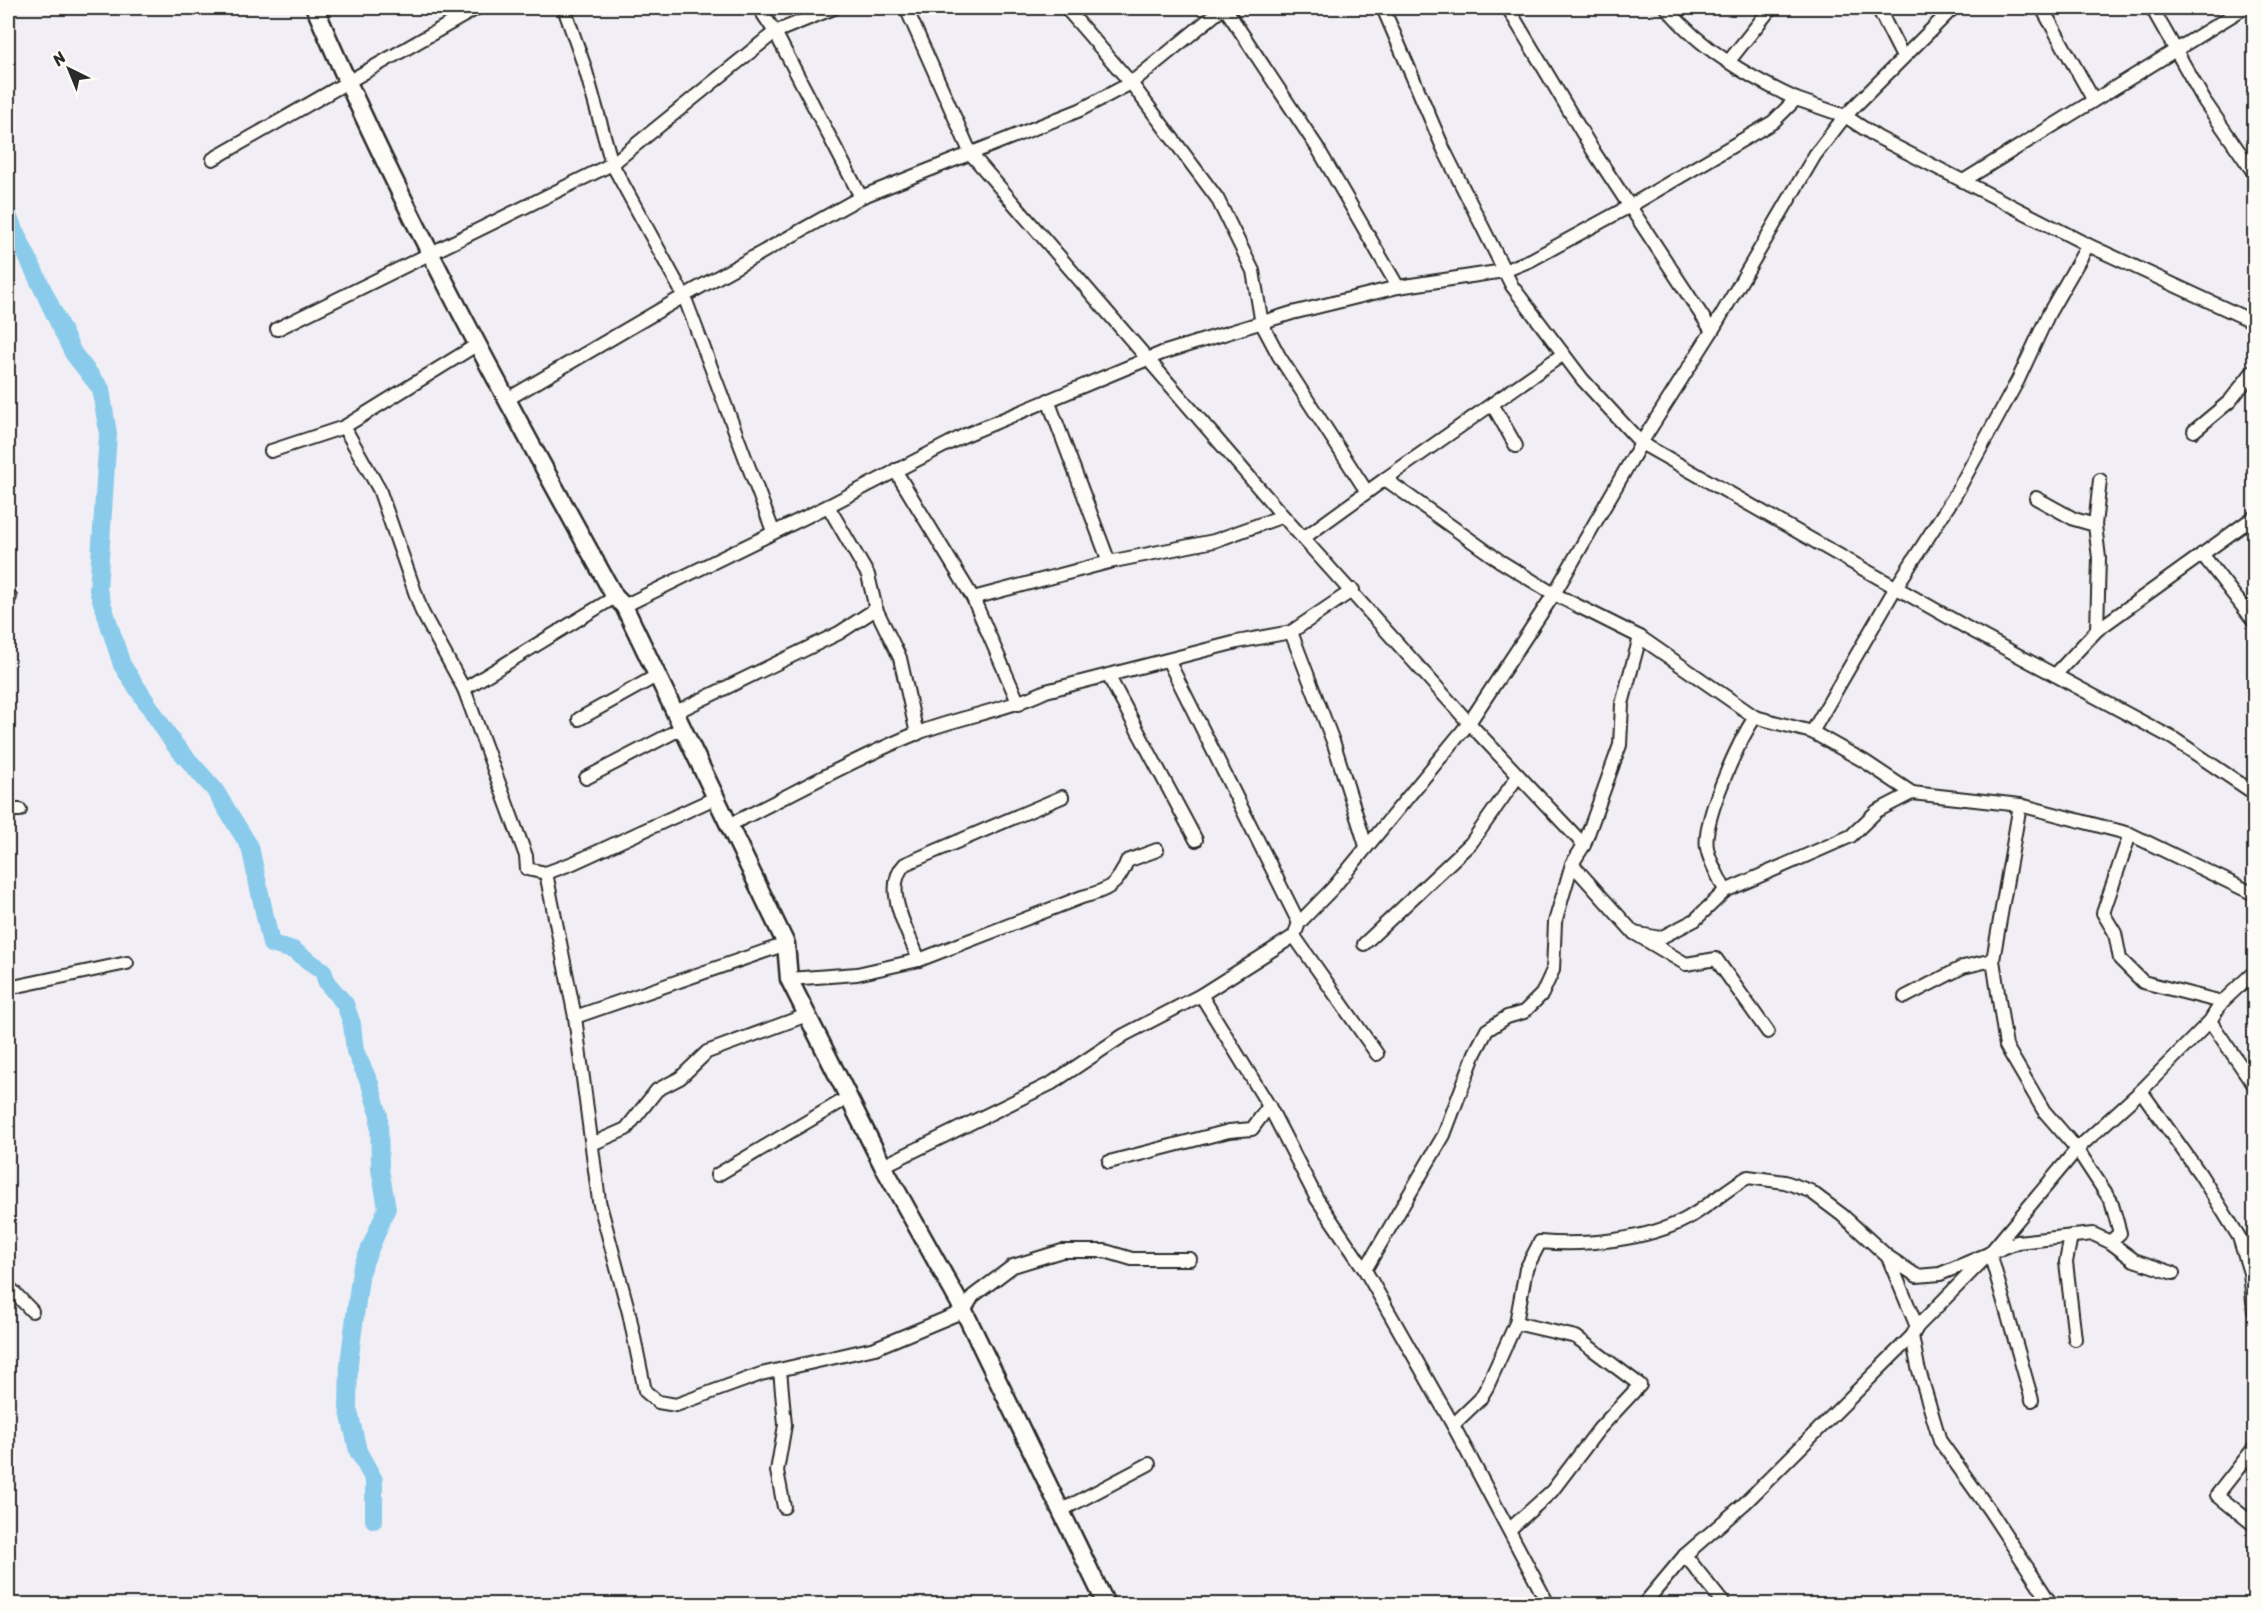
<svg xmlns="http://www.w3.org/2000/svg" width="2262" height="1612" viewBox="0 0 2262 1612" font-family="Sriracha,sans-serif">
  <rect width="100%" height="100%" fill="#f1eff5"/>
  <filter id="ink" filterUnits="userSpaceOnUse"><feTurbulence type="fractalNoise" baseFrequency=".0167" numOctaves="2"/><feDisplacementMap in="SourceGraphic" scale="12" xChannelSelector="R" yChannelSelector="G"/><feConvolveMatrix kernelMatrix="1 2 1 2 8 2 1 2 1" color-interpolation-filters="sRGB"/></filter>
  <g filter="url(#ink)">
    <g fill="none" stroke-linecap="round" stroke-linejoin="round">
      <path stroke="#8acbeb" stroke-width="18" d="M8,216L73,353L101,389L108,434L98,590L122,665L174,744L214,789L250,847L271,944L293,950L323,971L327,983L345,1004L352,1024L355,1051L370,1084L379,1115L380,1169L387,1208L361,1270L349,1363L348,1407L358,1451L374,1480V1520"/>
      <defs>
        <g id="street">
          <path d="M564,8L585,68L612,164L684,296L773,531"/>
          <path d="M759,8L775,32L861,197"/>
          <path d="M906,8L971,154L1283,516L1469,723L1584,845"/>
          <path d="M1066,8L1131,83L1217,198L1253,271L1262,324L1279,356L1367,492"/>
          <path d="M1225,8L1317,147L1398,287"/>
          <path d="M1383,8L1444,150L1512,286L1583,380L1641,443L1971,630L2174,739L2254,793"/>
          <path d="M1508,8L1592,149L1712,331"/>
          <path d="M1667,8C1700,49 1749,77 1796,99"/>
          <path d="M1878,8L1903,57"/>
          <path d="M2042,8L2093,99"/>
          <path d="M2152,8L2205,102L2254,173"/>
          <path d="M1729,61L1771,8"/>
          <path d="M213,159L477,8"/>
          <path d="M1963,181L2244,8"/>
          <path d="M277,329L612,164L775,32L834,8"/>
          <path d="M506,400L684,296L861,197L1080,110L1131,83L1223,8"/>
          <path d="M1048,400L1109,562"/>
          <path d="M1492,404L1516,446"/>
          <path d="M344,427L379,489L422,612L464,689L526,856L527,869L546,873L573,863L715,798"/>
          <path d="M2194,431L2230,401L2254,370"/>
          <path d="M271,451L344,427L478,344"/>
          <path d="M895,470L973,598L1019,704"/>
          <path d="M1385,479L1562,355"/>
          <path d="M2036,498L2074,519L2095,525L2099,558L2097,630"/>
          <path d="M828,506L868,575L876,609L900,658L917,734"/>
          <path d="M2095,525L2100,480"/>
          <path d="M1305,537L1385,479L1500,561L1554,594L1640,637L1755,717L1812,732L1864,761L1912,793L2020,805L2130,834L2254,894"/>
          <path d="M2202,554L2254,621"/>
          <path d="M8,597H10"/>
          <path d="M973,598L1109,562L1214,541L1283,516"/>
          <path d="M624,606L828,506L963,436L1162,353L1292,313L1398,287L1504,271L1531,260L1630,206L1773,122L1796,99L1845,116L1877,137L2088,245L2254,322"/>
          <path d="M1291,632L1334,744L1366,846"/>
          <path d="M1168,660L1299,923"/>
          <path d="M1108,675L1196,840"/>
          <path d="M2055,675L2097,630L2254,517"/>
          <path d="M464,689L615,597"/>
          <path d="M676,712L839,633L876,609"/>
          <path d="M579,719L658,675"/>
          <path d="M1812,732L1896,587L1954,497L2018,380L2049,313L2088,245"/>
          <path d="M586,778L684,727"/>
          <path d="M2020,805L1993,960L2006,1046L2044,1111L2077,1149L2111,1201L2120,1233L2110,1242"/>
          <path d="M8,810H20"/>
          <path d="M729,825C791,795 851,760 915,734C958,717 1004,711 1046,691L1237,642L1291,632L1353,590"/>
          <path d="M2130,834L2103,913L2115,933L2120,959L2143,982L2222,1002"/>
          <path d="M1572,864L1634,933L1686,964L1716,959L1768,1032"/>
          <path d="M546,873L575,1017L599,1201L629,1313L645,1391L658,1402L676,1405L761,1374L875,1348L964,1311L973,1296L1013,1266L1062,1251H1105L1132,1259H1190"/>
          <path d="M1725,891C1720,878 1709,862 1707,848C1702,820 1739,741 1755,717"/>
          <path d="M1634,933L1660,938L1695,920L1725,891L1851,836L1877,811L1912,793"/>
          <path d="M1294,936L1377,1054"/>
          <path d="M1364,944L1471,843L1518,776"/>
          <path d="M919,960C909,933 881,888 905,864L1062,797"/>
          <path d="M789,979L857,974L919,960L1082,897C1106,891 1118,886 1127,861L1157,850"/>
          <path d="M8,988L127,963"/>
          <path d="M1201,995L1269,1106L1317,1199L1365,1270L1453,1425L1548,1604"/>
          <path d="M1905,997L1963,967L1993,960"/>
          <path d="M575,1017L786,944"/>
          <path d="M2210,1021L2254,1085"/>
          <path d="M2141,1091L2200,1174L2239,1237L2250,1273L2254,1311"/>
          <path d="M592,1144L626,1129L657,1090L680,1078L707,1052L807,1015"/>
          <path d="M1109,1162L1229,1131L1252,1129L1269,1106"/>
          <path d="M883,1166L1052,1083L1124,1035L1201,995L1294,936L1299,923L1333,888L1469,723L1554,594L1641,443L1712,331L1815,155L1845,116L1953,8"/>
          <path d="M717,1175L849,1097"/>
          <path d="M2071,1236L2066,1262L2075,1339"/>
          <path d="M2244,1248L2254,1241"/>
          <path d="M1990,1253L2032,1400"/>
          <path d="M1888,1257L1917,1327"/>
          <path d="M1365,1270L1444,1135L1475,1053L1487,1030L1507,1017L1524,1012L1542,994L1553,970L1555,922L1572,864L1584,845L1620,745L1622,704L1640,637"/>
          <path d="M8,1286L32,1311"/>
          <path d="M1912,1336L1918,1367L1940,1441L1990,1511L2051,1604"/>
          <path d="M780,1370L785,1425L777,1471L784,1507"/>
          <path d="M1453,1425L1480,1399L1487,1387L1516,1323L1526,1269L1540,1242C1584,1246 1647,1240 1686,1219C1708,1207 1726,1189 1748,1177L1785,1182L1810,1191L1842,1215L1887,1256L1917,1276L1940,1274L2017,1242L2093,1234L2110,1242L2134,1260L2173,1273"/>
          <path d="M2254,1448L2217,1495L2254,1525"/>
          <path d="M1062,1510L1149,1464"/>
          <path d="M1510,1529L1552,1491L1599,1429L1640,1385L1576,1337L1516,1323"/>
          <path d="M1685,1555L1724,1604"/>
          <path d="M1644,1604L1685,1555L1745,1503L1912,1336L1917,1327L1990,1253L2077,1149L2141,1091L2210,1021L2222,1002L2254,972"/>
        </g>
        <path id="secondary" d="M315,8C402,211 508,404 615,597L624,606L786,944L789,979L883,1166L964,1311L1106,1604"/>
      </defs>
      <use href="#street" stroke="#2b2b2b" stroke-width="16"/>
      <use href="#secondary" stroke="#2b2b2b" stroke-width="21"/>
      <use href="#street" stroke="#fdfcf7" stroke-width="12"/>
      <use href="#secondary" stroke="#fdfcf7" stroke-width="16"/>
    </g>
  </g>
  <rect width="2262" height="1612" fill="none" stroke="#fdfcf7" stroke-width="30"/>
  <rect x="15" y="15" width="2232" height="1582" fill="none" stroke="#2b2b2b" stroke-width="2" filter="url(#ink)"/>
  <g transform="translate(69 69) rotate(317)" stroke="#fdfcf7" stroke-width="4.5" paint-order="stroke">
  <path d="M0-4.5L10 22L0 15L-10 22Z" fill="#2b2b2b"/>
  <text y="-9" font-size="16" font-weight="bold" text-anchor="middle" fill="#2b2b2b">N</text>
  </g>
</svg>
